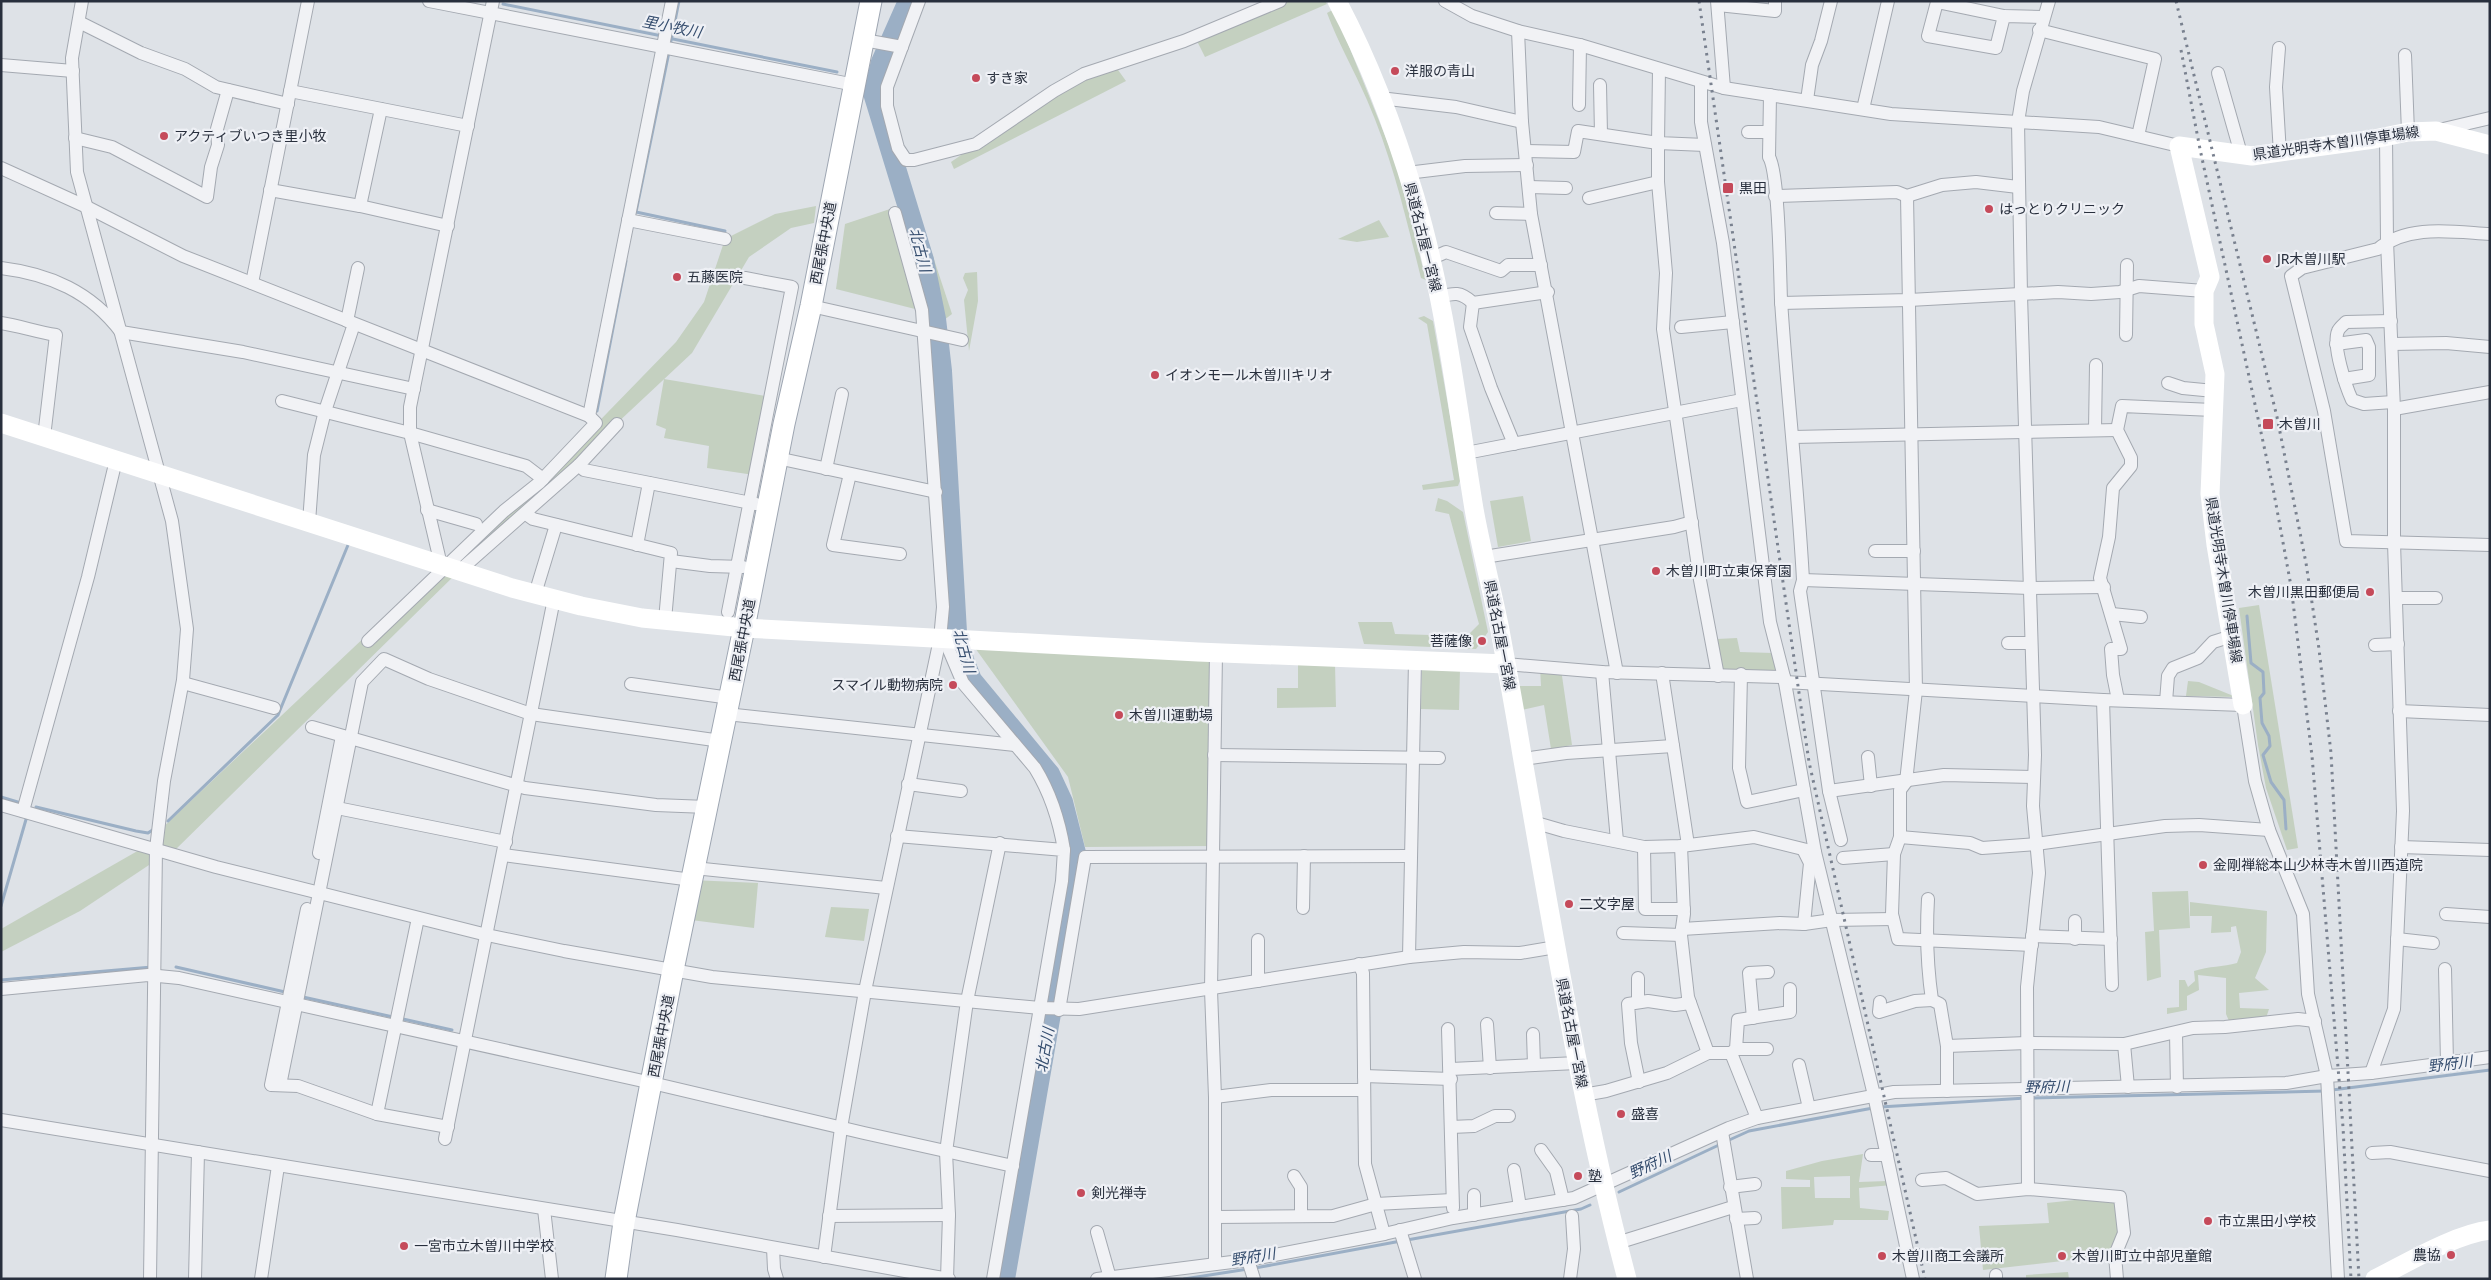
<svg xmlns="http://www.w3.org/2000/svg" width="2491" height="1280" viewBox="0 0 2491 1280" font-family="'Noto Sans','Noto Sans JP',sans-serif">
  <rect width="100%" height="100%" fill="#dee2e7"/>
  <g fill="#c4d0c0" fill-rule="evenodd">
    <path d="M1283,1H1325L1327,4L1205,57L1196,39Z"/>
    <path d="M1334,9L1396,163L1426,280L1421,278C1406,218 1392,157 1367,100C1354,70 1338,43 1327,13Z"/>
    <path d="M1113,63L1126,81L954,169L951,162L1054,91Z"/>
    <path d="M816,206L814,223L791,228L749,257L692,353L459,571L172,853L156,849L159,831L441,565L539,483L676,342L704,302L725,239L775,214Z"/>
    <path d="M890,209L919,310L836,289L845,224Z"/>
    <path d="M919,214L952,314L944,320L915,217Z"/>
    <path d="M1379,220L1389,237L1357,242L1338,239Z"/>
    <path d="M977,272L978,301L969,351L964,300L968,290L963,278L965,273Z"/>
    <path d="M1424,316L1433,321L1461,478L1458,486L1423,490L1422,485L1454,480L1427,324L1418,318Z"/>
    <path d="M664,379L765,396L754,475L707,468L709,446L664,438L666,429L656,425Z"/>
    <path d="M1523,496L1531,541L1498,547L1490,501Z"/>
    <path d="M1438,498L1447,501L1463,512L1488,632L1476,649L1364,644L1358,622H1392L1395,634L1467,636L1479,624L1449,514L1435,511Z"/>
    <path d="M2259,605L2298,848L2287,850L2266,788L2258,745L2239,608Z"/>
    <path d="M1737,638L1740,652L1773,653L1778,677L1721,676L1717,639Z"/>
    <path d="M970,641L1216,653L1212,846L1085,847L1068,777Z"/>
    <path d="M1335,664L1336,707L1277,708V688H1298V665Z"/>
    <path d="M1540,667L1561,669L1572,745L1551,749L1544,705L1522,710L1515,686H1541Z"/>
    <path d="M1422,668L1460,669L1459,710L1421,709Z"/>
    <path d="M2188,681L2199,682L2236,697L2186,696Z"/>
    <path d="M141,849L151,852L152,863L80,911L1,952V929Z"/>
    <path d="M692,880L758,883L754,928L683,919Z"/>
    <path d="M2188,891L2190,928L2159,930L2161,977L2147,981L2145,932L2154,931L2152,892Z"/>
    <path d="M2190,902L2267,911L2266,952L2255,978L2269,990L2239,993L2240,1008L2269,1009L2266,1018L2229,1021L2226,1014V978L2198,975L2199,990L2187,996V1010L2167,1014V1008L2179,1007V980H2185L2188,987L2195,981L2194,971C2209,966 2223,967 2237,963L2241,952L2236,926L2231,927V932L2211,933L2212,916H2190Z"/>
    <path d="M831,907L869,909L864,941L825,937Z"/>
    <path d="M1863,1154L1859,1182L1887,1181L1892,1185L1859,1188L1860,1208L1889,1211L1888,1220H1834L1833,1225L1782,1229L1781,1187H1810V1180L1786,1179V1171L1822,1161ZM1850,1176V1198H1815L1814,1177Z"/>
    <path d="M2112,1196L2124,1233L2115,1255L1983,1270L1979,1226L2049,1223L2047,1203Z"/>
    <path d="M2068,1272L2069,1279H2026V1275Z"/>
  </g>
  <path fill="#9bafc5" d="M1006,1233L1015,1234L1007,1279H998Z"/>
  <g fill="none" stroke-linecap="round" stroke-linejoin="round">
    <g stroke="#9bafc5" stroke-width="3">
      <path d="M503,4L662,36"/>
      <path d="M668,38L837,72"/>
      <path d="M671,41L679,1"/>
      <path d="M669,52L636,212L725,231"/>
      <path d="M597,411L626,261"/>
      <path d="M2247,616L2251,663L2263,672L2264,693L2260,698L2262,723L2269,736L2270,746L2263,755L2271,782L2284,800L2286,829"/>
      <path d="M1,797L21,803"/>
      <path d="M36,807L136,831L148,833L154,829"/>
      <path d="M168,821L278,715L348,545"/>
      <path d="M1,906L27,816"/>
      <path d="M176,967L285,992"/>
      <path d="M1,980L152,967"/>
      <path d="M303,997L393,1017"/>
      <path d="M403,1019L452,1030"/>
      <path d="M2332,1090L2490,1070"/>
      <path d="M2032,1098L2325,1091"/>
      <path d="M1880,1107L2026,1098"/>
      <path d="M1727,1141L1749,1131L1873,1108"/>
      <path d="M1619,1192L1721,1144"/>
      <path d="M1407,1240L1581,1209L1590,1205"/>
      <path d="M1255,1268L1401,1241"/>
      <path d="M1184,1279L1248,1269"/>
    </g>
    <path stroke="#9bafc5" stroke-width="20" d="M908,1L881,62L873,93L924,260L936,319L942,371L957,632L964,660L972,680L1050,774L1063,802L1076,853L1074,881L1005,1279"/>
    <defs>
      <g id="street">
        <path d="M82,1L72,58L77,172L172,521L187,629L183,680L164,781L156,849L150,1279"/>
        <path d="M429,1L855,85"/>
        <path d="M919,1L887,87V106L898,148L906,160H914L976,144L1054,91L1084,74L1184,41L1280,1"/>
        <path d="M1445,1L1472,16L1518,31L1580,45L1724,88L1891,114L2099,127L2179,146"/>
        <path d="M1717,1L1724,88"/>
        <path d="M1718,5L1775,11V1"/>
        <path d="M2004,16L1996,48L1928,36L1937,2L2004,16L2043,17"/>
        <path d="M79,22L141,53L185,69L216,87L288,104"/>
        <path d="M2039,30L2155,59L2138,136"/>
        <path d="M1518,31L1522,122L1531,214L1617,673"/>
        <path d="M864,40L902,47"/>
        <path d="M2279,48L2276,87L2280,154"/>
        <path d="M2405,55L2408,132"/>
        <path d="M1,65L73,71"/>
        <path d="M1659,69L1658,143L1705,145"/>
        <path d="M2218,73L2241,154"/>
        <path d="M1701,82V122L1723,243L1770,622L1784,677L1815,852L1874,1095L1913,1279"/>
        <path d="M1600,85L1601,134"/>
        <path d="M290,91L468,126"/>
        <path d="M1770,95L1769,157C1779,173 1780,275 1781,300C1787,394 1798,487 1803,580L1800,591L1829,791L1841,840"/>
        <path d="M1380,98L1456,107L1522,122"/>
        <path d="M1807,100L1812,65L1821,41L1831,1"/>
        <path d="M1579,105L1580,45"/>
        <path d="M1863,109L1888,1"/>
        <path d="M2439,130L2490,118"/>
        <path d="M1748,132H1769"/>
        <path d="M75,138L112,147L207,197L211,167L218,145L217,129L228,90"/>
        <path d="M1526,151L1574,152L1578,131L1658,143V182L1666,273L1663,329L1700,580L1718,676"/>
        <path d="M1,168L87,207L183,256L589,416L596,423L539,483L504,511L368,641"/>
        <path d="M1407,173L1465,166L1527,165"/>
        <path d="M1529,187L1566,188"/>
        <path d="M270,190L360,206L448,226"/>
        <path d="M1775,196L1897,192L1907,196L1942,185L1976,182L2018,187"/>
        <path d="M1907,196L1916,690L1906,782L1900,790V837L1894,854L1892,914L1898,939L2032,945"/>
        <path d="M1589,198L1658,182"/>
        <path d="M360,206L381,109"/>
        <path d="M1496,213L1531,214"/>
        <path d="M628,220L725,239"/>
        <path d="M2490,234C2453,232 2408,224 2378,249L2302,268L2291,276L2324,411L2346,541L2490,545"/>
        <path d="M1430,259L1446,252L1501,271L1508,265H1541"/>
        <path d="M1,268C50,274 91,292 121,332L243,352L414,389"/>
        <path d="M252,283L308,1"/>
        <path d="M1438,297C1454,293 1460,291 1473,303L1548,292"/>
        <path d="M1473,303L1470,327L1491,388L1514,444"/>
        <path d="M1781,303L1909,300L2058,292L2091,294L2120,292L2139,286L2204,291"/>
        <path d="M811,306L962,340"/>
        <path d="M347,321L358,268"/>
        <path d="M2391,321L2346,322C2344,324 2339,328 2338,331C2332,345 2346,387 2352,400L2364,404L2393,402"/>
        <path d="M1,323C20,326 37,332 56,335L44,437"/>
        <path d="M1681,327L1733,322"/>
        <path d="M2126,335L2127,265"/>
        <path d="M2336,344L2366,340L2369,347V375L2344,379"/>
        <path d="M2392,344L2446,343L2490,347"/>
        <path d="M2168,383L2183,388L2214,391"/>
        <path d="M282,401L410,433L526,466L543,479"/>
        <path d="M2394,409L2490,392"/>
        <path d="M589,416L672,1"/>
        <path d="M2095,430L2096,365"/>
        <path d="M1793,437L2117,430"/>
        <path d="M1466,453L1742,400"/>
        <path d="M777,458L936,492"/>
        <path d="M579,465L584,470L756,504"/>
        <path d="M826,469L842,394"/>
        <path d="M850,474L833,545L900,554"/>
        <path d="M427,510L476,524"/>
        <path d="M526,514L533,519L671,553L665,620"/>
        <path d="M309,522L314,455L325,411L354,324"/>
        <path d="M637,545L649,483"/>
        <path d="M1875,551H1914"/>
        <path d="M1484,557L1674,527L1692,522"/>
        <path d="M671,561L710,566L743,567"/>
        <path d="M441,565L410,433V407L493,1"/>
        <path d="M459,571L579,465L617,424"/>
        <path d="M1803,580L2030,588L2104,587"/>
        <path d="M535,594L556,525"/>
        <path d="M2396,598H2436"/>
        <path d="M728,612L792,287L745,278"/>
        <path d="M2112,614L2141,617"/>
        <path d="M2008,643H2031"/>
        <path d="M2375,645L2398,644"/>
        <path d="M949,650L963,683L1035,768C1051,794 1059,819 1064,850"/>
        <path d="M1506,664L1602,672L1784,677"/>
        <path d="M1602,672L1617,841"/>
        <path d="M1662,673L1688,845"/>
        <path d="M1741,674L1739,768L1747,802L1804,790"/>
        <path d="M1785,682L2103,700L2243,705L2255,781L2269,830L2303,914L2308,994L2327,1076L2338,1279"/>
        <path d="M183,683L274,708"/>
        <path d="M631,684L730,698"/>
        <path d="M2103,700L2112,985"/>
        <path d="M2118,700L2113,675L2111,649H2121L2100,578L2109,537L2113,488L2131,466V458L2117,430L2122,406L2213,410"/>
        <path d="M2166,702L2168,676L2173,668L2198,658L2213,642L2232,636"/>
        <path d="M2399,711L2490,715"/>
        <path d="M726,714L1015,745"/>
        <path d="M312,727L525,788L656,805L707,807"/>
        <path d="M1214,755L1439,758"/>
        <path d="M1868,757L1871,786"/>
        <path d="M1523,759L1566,753L1673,746"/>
        <path d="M908,784L961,791"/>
        <path d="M1829,791L1944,775L2033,777"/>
        <path d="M1,805L216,867L487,935L564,951L712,977L1040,1008L1079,1009L1409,957L1464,952L1520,953L1556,947"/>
        <path d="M337,808L506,842"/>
        <path d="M23,811L88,577L116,460"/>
        <path d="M1533,822L1564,831L1644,847L1681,846L1754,837L1815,852"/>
        <path d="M897,836L1064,850L1062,881L993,1279"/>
        <path d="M1900,837L1970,843L1982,848L2036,844L2165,826L2199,825L2269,830"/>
        <path d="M1681,846L1684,914L1681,935L1688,997L1708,1053"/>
        <path d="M1644,847L1645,909H1684"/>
        <path d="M2401,847L2490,850"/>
        <path d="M319,853L342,736"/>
        <path d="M503,855L692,880"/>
        <path d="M1843,858L1894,854"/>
        <path d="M694,868L886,888"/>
        <path d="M1928,899C1926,934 1927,966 1932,1000L1940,1004L1947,1046V1091"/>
        <path d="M1303,908L1304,856"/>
        <path d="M307,909L271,1085L298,1086L377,1114L448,1127"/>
        <path d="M2446,914L2490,917"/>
        <path d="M2075,921V939"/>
        <path d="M1804,924L1810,863L1804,851"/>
        <path d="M1682,929L1780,923L1804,924L1832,920L1893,919"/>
        <path d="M1623,933L1681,935"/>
        <path d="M2032,936L2111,939"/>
        <path d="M2397,939L2433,943"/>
        <path d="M1258,940V981"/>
        <path d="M1409,957L1415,661"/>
        <path d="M1359,964L1363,973L1365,1164L1384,1234"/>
        <path d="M2445,969L2447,1063"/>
        <path d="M1,989L148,975L179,978L652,1083L864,1133L1013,1166"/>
        <path d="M1638,1002V978"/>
        <path d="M1880,1002L1879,1012L1915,1001L1932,1000"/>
        <path d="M1059,1010L1085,857L1410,856"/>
        <path d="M1753,1018L1749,973L1768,972"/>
        <path d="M1487,1024L1490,1068"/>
        <path d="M1448,1029L1453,1208"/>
        <path d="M2176,1033L2177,1087"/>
        <path d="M1533,1034L1534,1065"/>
        <path d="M2124,1044L2128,1087"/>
        <path d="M1947,1046L2027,1043L2124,1044L2193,1028L2225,1027L2298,1019L2315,1021"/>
        <path d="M1736,1049H1767"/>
        <path d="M1731,1053L1736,1049L1738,1020L1790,1012V989"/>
        <path d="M1799,1065L1809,1108"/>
        <path d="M1451,1069L1577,1063"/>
        <path d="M2371,1073L2394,1009L2403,811L2394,543V409L2387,241L2386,137"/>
        <path d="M1364,1076L1451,1079"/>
        <path d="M1639,1082L1631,1043L1628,1004L1648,1001L1675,1005L1690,1003"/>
        <path d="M280,1085L362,682L384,659L429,679L531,714L721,741"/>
        <path d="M1583,1095L1606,1091L1667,1073L1708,1053H1731L1757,1118"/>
        <path d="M1215,1097L1271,1090H1364"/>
        <path d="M377,1114L418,918"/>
        <path d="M1,1120L677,1230L949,1279"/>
        <path d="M1451,1127L1474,1126L1495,1116H1509"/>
        <path d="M1722,1132L1747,1279"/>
        <path d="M445,1139L554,599"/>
        <path d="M1541,1150L1556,1171L1563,1200"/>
        <path d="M2372,1153L2390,1152L2490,1171"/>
        <path d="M1871,1155H1887"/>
        <path d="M1514,1170L1520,1207"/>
        <path d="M1294,1176L1301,1187V1216"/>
        <path d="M1922,1180L1946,1178L1977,1194L2028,1189L2120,1197L2124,1233L2115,1255L2117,1279"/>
        <path d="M1730,1187L1755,1184"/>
        <path d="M2028,1189L2027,987L2039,873L2033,806L2035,755L2021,295L2018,122L2023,91L2049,1"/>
        <path d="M1474,1195V1215"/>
        <path d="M544,1209L552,1279"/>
        <path d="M829,1216L949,1215"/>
        <path d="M1215,1217L1333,1216L1376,1204L1452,1200"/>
        <path d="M1736,1219L1755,1218"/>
        <path d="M1400,1230L1415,1279"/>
        <path d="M1097,1232L1110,1278"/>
        <path d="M1617,1243L1733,1207"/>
        <path d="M773,1248L774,1269L777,1279"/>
        <path d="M824,1257L841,1128L865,991L940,639L943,607L922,310L895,213"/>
        <path d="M1248,1260L1254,1279"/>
        <path d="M1215,1264V1097L1211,990L1216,653"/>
        <path d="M1996,1275V1279"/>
        <path d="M195,1279L198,1152"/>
        <path d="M261,1279L278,1166"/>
        <path d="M947,1279L949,1215L946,1152L967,1001L1000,843"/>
        <path d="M1097,1279L1248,1260L1384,1234L1453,1218L1574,1198L1729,1128L1757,1118L1894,1092L2286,1083L2327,1076L2371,1073L2490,1057"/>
        <path d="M1570,1279L1574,1249L1572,1216"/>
      </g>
      <path id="primary" d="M616,1279L624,1222L673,970L744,628L784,424L811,306L871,1"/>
    </defs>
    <use href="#street" stroke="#a4a9b1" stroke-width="14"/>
    <use href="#primary" stroke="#9ea6b2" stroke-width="23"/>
    <use href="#street" stroke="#f1f2f5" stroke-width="12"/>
    <g stroke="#fff" stroke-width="19">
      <path d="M1337,1C1370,63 1395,130 1415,197C1445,299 1457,405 1474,509C1481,548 1491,586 1499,625C1507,668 1515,711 1522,755C1553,930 1581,1106 1627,1279"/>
      <path d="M1,423L512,588L581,606L642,618L744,628L1198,652L1506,664"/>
      <path d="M2243,705L2216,545L2210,494L2215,374L2204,324V291L2210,277L2179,146L2252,156L2374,139L2408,132L2436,131L2490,145"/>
      <path d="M2375,1279C2407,1263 2455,1234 2490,1230"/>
    </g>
    <use href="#primary" stroke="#fff" stroke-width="21"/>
    <g stroke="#79818f" stroke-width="3" stroke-dasharray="2.5 5" stroke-linecap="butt">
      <path d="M1699,1L1809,762L1925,1279"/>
      <path d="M2176,1L2277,417L2306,563L2319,649L2331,753L2359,1279"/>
      <path d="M2181,50L2200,149L2273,488L2291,586L2312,756L2343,1127L2351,1279"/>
    </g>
  </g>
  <g fill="#c54a5a" stroke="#eef0f5" stroke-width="2">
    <circle cx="1395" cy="71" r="5"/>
    <circle cx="976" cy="78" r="5"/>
    <circle cx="164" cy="136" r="5"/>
    <rect x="1722" y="182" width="12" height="12" rx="2.5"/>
    <circle cx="1989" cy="209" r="5"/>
    <circle cx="2267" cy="259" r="5"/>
    <circle cx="677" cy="277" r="5"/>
    <circle cx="1155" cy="375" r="5"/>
    <rect x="2262" y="418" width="12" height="12" rx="2.5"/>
    <circle cx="1656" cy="571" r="5"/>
    <circle cx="2370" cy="592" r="5"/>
    <circle cx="1482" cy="641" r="5"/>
    <circle cx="953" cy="685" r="5"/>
    <circle cx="1119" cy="715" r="5"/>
    <circle cx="2203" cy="865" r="5"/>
    <circle cx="1569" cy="904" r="5"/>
    <circle cx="1621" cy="1114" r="5"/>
    <circle cx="1578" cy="1176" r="5"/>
    <circle cx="1081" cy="1193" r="5"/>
    <circle cx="2208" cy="1221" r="5"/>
    <circle cx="404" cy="1246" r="5"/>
    <circle cx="2451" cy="1255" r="5"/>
    <circle cx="1882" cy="1256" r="5"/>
    <circle cx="2062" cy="1256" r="5"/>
  </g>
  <g text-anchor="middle" stroke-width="4.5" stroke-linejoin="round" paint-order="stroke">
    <g font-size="14" fill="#282f3d" stroke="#eef0f5" text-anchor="start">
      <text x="1405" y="76">洋服の青山</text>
      <text x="986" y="83">すき家</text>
      <text x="174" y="141">アクティブいつき里小牧</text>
      <text x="1739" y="193">黒田</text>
      <text x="1999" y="214">はっとりクリニック</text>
      <text x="2277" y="264">JR木曽川駅</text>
      <text x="687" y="282">五藤医院</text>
      <text x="1165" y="380">イオンモール木曽川キリオ</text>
      <text x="2279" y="429">木曽川</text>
      <text x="1666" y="576">木曽川町立東保育園</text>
      <text x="2360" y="597" text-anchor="end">木曽川黒田郵便局</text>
      <text x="1472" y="646" text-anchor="end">菩薩像</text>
      <text x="943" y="690" text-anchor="end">スマイル動物病院</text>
      <text x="1129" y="720">木曽川運動場</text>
      <text x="2213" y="870">金剛禅総本山少林寺木曽川西道院</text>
      <text x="1579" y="909">二文字屋</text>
      <text x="1631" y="1119">盛喜</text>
      <text x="1588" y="1181">塾</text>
      <text x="1091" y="1198">剣光禅寺</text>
      <text x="2218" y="1226">市立黒田小学校</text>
      <text x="414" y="1251">一宮市立木曽川中学校</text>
      <text x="2441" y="1260" text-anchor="end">農協</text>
      <text x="1892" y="1261">木曽川商工会議所</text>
      <text x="2072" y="1261">木曽川町立中部児童館</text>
    </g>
    <g font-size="14" fill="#282f3d" stroke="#eef0f5">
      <text transform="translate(2336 143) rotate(-8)" y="5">県道光明寺木曽川停車場線</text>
      <text transform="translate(1423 237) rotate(76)" y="5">県道名古屋一宮線</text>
      <text transform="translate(823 243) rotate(-79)" y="5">西尾張中央道</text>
      <text transform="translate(2224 580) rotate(81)" y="5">県道光明寺木曽川停車場線</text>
      <text transform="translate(1500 635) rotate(79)" y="5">県道名古屋一宮線</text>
      <text transform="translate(742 640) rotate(-79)" y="5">西尾張中央道</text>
      <text transform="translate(1572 1033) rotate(79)" y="5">県道名古屋一宮線</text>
      <text transform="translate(661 1036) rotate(-79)" y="5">西尾張中央道</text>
    </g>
    <g font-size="15" font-style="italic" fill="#354d6e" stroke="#eef0f5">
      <text transform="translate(672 27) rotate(11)" y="5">里小牧川</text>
      <text transform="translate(920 250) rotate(75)" y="5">北古川</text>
      <text transform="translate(964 651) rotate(75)" y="5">北古川</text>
      <text transform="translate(1045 1050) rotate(-80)" y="5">北古川</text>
      <text transform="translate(2450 1064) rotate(-7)" y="5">野府川</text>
      <text transform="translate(2047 1087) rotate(-1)" y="5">野府川</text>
      <text transform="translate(1650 1165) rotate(-25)" y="5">野府川</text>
      <text transform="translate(1253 1257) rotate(-9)" y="5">野府川</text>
    </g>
  </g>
  <rect width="2491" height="1280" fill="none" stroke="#282f3d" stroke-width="5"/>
</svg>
